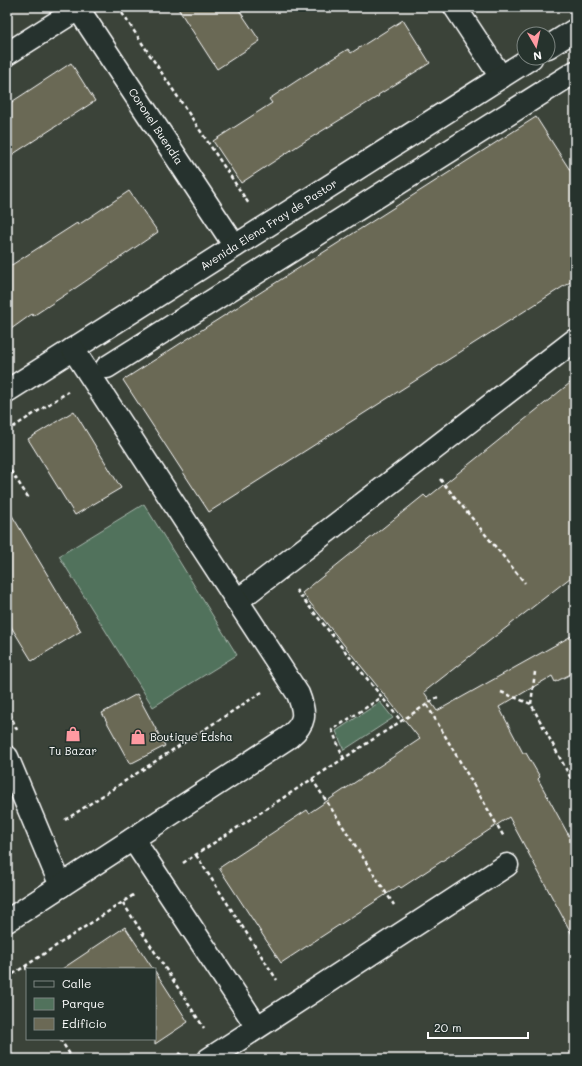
<svg xmlns="http://www.w3.org/2000/svg" width="582" height="1066" viewBox="0 0 582 1066" font-family="Mali,sans-serif">
  <rect width="100%" height="100%" fill="#3b4339"/>
  <filter id="ink" filterUnits="userSpaceOnUse"><feTurbulence type="fractalNoise" baseFrequency=".025" numOctaves="2"/><feDisplacementMap in="SourceGraphic" scale="8" xChannelSelector="R" yChannelSelector="G"/><feConvolveMatrix kernelMatrix="1 2 1 2 8 2 1 2 1" color-interpolation-filters="sRGB"/></filter>
  <g filter="url(#ink)">
    <g fill="#51725c" stroke="#a8b8ae">
      <path d="M144,504L237,655L153,707L59,556Z"/>
      <path d="M380,702L393,718L344,750L336,731Z"/>
    </g>
    <g fill="#6b6955" stroke="#fff">
      <path d="M177,7H237L260,41L217,69Z"/>
      <path d="M403,20L430,63L378,95L379,96L299,145L241,183L213,141L272,103L269,99L298,80L348,49L351,53Z"/>
      <path d="M71,63L95,101L7,158V105Z"/>
      <path d="M536,117L575,178V279L209,512L123,380Z"/>
      <path d="M129,191L158,232L74,289L33,316L32,314L7,332V268L77,223L78,225Z"/>
      <path d="M575,379V574L424,692L437,711L575,634V672L555,682L552,676L499,707L523,753H526L540,777L538,779L575,847V940L509,817L401,888L399,886L281,963L219,868L307,810L309,813L420,739L302,593L424,495L427,498Z"/>
      <path d="M74,411L121,488L75,515L28,439Z"/>
      <path d="M7,507L81,631L32,661L7,620Z"/>
      <path d="M137,694L165,746L130,764L102,713Z"/>
      <path d="M125,927L153,969H62Z"/>
      <path d="M155,971L188,1022L155,1044Z"/>
    </g>
    <g fill="none" stroke-linecap="round" stroke-linejoin="round">
      <defs>
        <g id="street">
          <path id="s1" d="M77,7L235,246"/>
          <path d="M455,7L501,77"/>
          <path d="M548,47L575,30"/>
          <path d="M7,54L78,9"/>
          <path d="M107,367L575,72"/>
          <path id="s2" d="M7,391L531,58"/>
          <path d="M237,601L575,340"/>
          <path d="M7,757L61,886"/>
          <path d="M133,839L257,1027"/>
          <path d="M7,921L289,737C306,723 306,714 298,694L73,349"/>
          <path d="M209,1059L507,865"/>
        </g>
      </defs>
      <use href="#street" stroke="#fff" stroke-width="25"/>
      <g stroke="#fff" stroke-width="2.5" stroke-dasharray="4 3" stroke-linecap="butt">
        <path d="M118,7L249,204"/>
        <path d="M7,431L68,392"/>
        <path d="M7,465L30,500"/>
        <path d="M440,479L525,583"/>
        <path d="M296,590L401,721"/>
        <path d="M535,672L531,704L575,786"/>
        <path d="M501,692L531,704"/>
        <path d="M427,705L504,837"/>
        <path d="M7,707L17,730"/>
        <path d="M344,759L332,730L382,697"/>
        <path d="M312,779L394,905"/>
        <path d="M65,820L262,692"/>
        <path d="M196,855L277,980"/>
        <path d="M183,863L438,697"/>
        <path d="M123,903L204,1028"/>
        <path d="M26,966L27,972"/>
        <path d="M7,978L135,894"/>
        <path d="M60,1039L73,1059"/>
        <path d="M172,1059L181,1053"/>
      </g>
      <use href="#street" stroke="#26332d" stroke-width="22"/>
    </g>
  </g>
  <defs>
    <symbol id="shop-bare" viewBox="-9 -9 18 18"><path d="M-5-2.5h2.3a2.7 3.5 0 0 1 5.4 0H5L5.5 6h-11ZM-1.5-2.5h3a1.5 2.3 0 0 0-3 0Z" fill="#ff9aa2" stroke="#26332d" stroke-width="2.5" paint-order="stroke"/></symbol>
  </defs>
  <g fill-rule="evenodd">
    <use href="#shop-bare" x="62" y="723" width="22" height="22"/>
    <use href="#shop-bare" x="127" y="726" width="22" height="22"/>
  </g>
  <g text-anchor="middle" stroke-width="3" stroke-linejoin="round" paint-order="stroke">
    <g font-size="11" fill="#fff" stroke="#26332d">
      <text dy="4" stroke="none"><textPath href="#s1" startOffset="143">Coronel Buendía</textPath></text>
      <text dy="4" stroke="none"><textPath href="#s2" startOffset="310">Avenida Elena Fray de Pastor</textPath></text>
    </g>
    <g font-size="11" fill="#fff" stroke="#26332d" text-anchor="start">
      <text x="150" y="741">Boutique Edsha</text>
      <text x="73" y="755" text-anchor="middle">Tu Bazar</text>
    </g>
  </g>
  <rect width="582" height="1066" fill="none" stroke="#26332d" stroke-width="24"/>
  <rect x="12" y="12" width="558" height="1042" fill="none" stroke="#fff" stroke-width="1.5" filter="url(#ink)"/>
  <rect x="26" y="968" width="130" height="72" fill="#26332d" stroke="#7d8581"/>
  <rect x="34" y="981" width="20" height="6" fill="#26332d" stroke="#7d8581"/>
  <text x="62" y="988" font-size="12" fill="#ffffff">Calle</text>
  <rect x="34" y="998" width="20" height="12" fill="#51725c" stroke="#7d8581"/>
  <text x="62" y="1008" font-size="12" fill="#ffffff">Parque</text>
  <rect x="34" y="1018" width="20" height="12" fill="#6b6955" stroke="#7d8581"/>
  <text x="62" y="1028" font-size="12" fill="#ffffff">Edificio</text>
  <g transform="translate(536 46) rotate(171)"><circle r="19" fill="#26332d" stroke="#7d8581"/>
  <path d="M0-3L7 15L0 10L-7 15Z" fill="#ff9aa2"/>
  <text y="-6" font-size="11" font-weight="bold" text-anchor="middle" fill="#ffffff">N</text>
  </g>
  <path d="M428 1032v6h100v-6" fill="none" stroke="#ffffff" stroke-width="2"/>
  <text x="434" y="1032" font-size="12" fill="#ffffff" stroke="#26332d" stroke-width="3" paint-order="stroke">20 m</text>
</svg>
